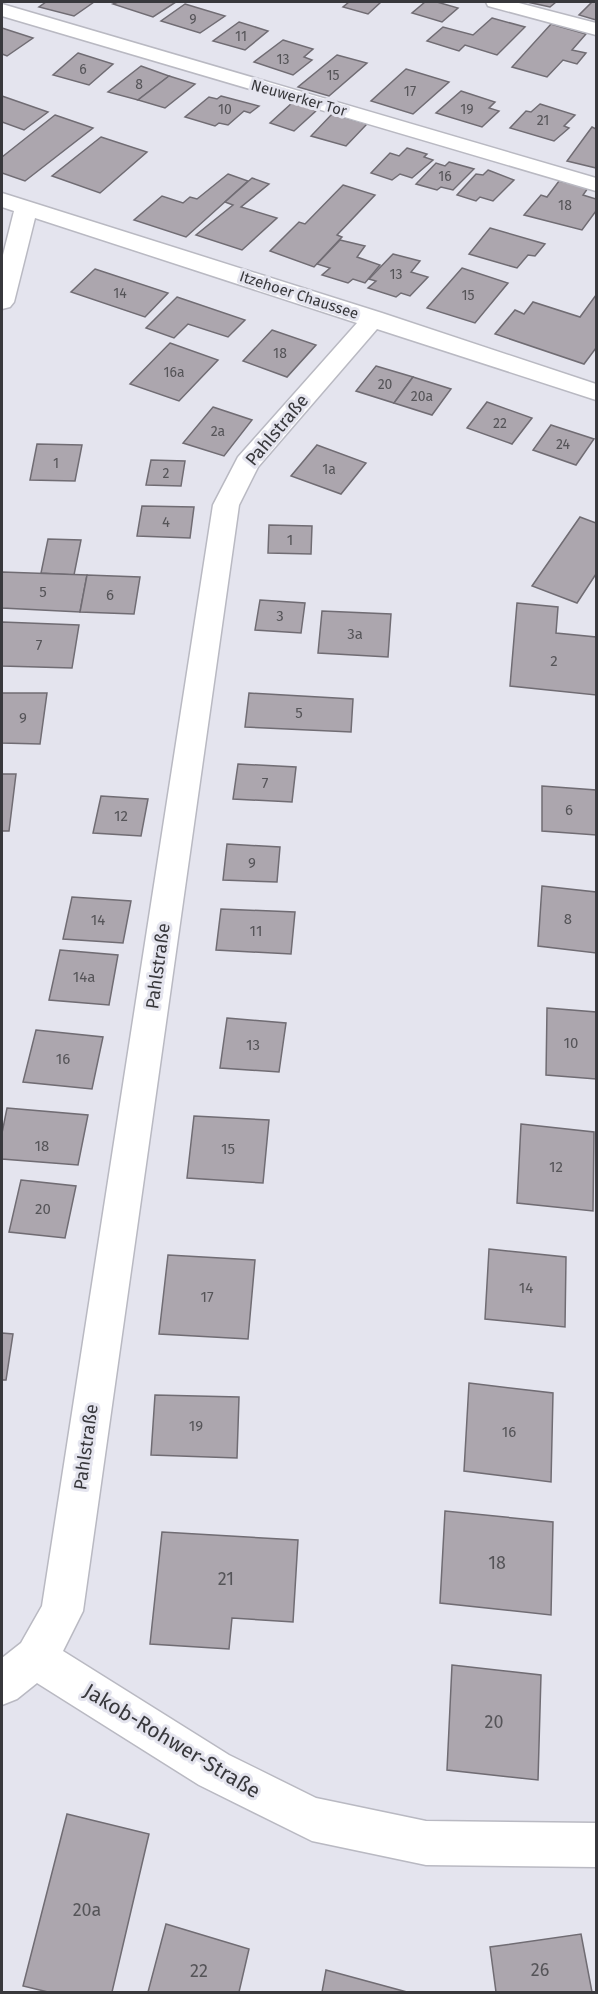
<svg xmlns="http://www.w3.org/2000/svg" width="598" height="1994" viewBox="0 0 598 1994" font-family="'Fira Sans',sans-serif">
  <rect width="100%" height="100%" fill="#e4e4ee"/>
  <g fill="#aca6ae" stroke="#706c73" stroke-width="1.5">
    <path d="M46,2H94L74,16L39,7Z"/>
    <path d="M118,2H176L153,17L113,4Z"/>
    <path d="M349,2H381L368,14L343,7Z"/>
    <path d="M425,2H437L458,8L442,22L412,13Z"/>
    <path d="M527,2H556L550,7Z"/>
    <path d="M592,2H596V20L579,15Z"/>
    <path d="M185,4L225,16L200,33L161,21Z"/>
    <path d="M492,18L525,27L497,55L465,45L459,51L427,41L443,27L473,35Z"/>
    <path d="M239,22L268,31L245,50L213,41Z"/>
    <path d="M551,24L586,34L572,50L586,53L577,64L563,60L547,77L512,67Z"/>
    <path d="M2,28L33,38L7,56L2,54Z"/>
    <path d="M283,40L313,49L304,57L312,60L293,75L254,62Z"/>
    <path d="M78,53L113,64L89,85L53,75Z"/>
    <path d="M337,55L367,63L329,96L298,87Z"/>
    <path d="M141,66L169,76L138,100L108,92Z"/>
    <path d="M406,69L449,82L413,114L371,101Z"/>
    <path d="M169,76L195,84L165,108L138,100Z"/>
    <path d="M461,91L495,102L489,108L499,111L482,127L436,113Z"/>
    <path d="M2,96L48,112L24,130L2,122Z"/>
    <path d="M221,96L259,106L250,113L244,111L228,125L219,123L215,126L185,117L209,97L217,99Z"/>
    <path d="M293,102L318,109L294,131L270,123Z"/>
    <path d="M540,104L575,115L564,126L569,128L554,141L510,128L526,111L531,112Z"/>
    <path d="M332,114L367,124L346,146L311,136Z"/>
    <path d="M55,115L93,128L25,181L2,173V157Z"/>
    <path d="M592,127L596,129V168L567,161Z"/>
    <path d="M101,137L147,152L100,193L52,176Z"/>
    <path d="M407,148L427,154L424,157L433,160L412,178L400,174L392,180L371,173L390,153L399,156Z"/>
    <path d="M449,162L474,169L453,190L441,187L437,190L416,184L436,163L445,166Z"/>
    <path d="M488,170L514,180L493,201L480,197L476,201L457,195L476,174L483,175Z"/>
    <path d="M228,174L248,181L186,237L134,220L162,196L183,203L190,197L197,199Z"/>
    <path d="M252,178L269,184L241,207L277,218L242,250L196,235L233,205L225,202Z"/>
    <path d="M559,181L588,188L583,195L596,199V211L582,230L524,215L541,195L547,197Z"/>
    <path d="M343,185L375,195L337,235L342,237L314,267L270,251L299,222L305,224Z"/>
    <path d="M490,228L545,244L535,256L528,255L517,268L469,254Z"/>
    <path d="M340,240L365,246L357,257L380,265L365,283L353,279L348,283L322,275L330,268L317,264Z"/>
    <path d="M393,254L420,261L411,272L428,277L410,296L401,293L396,297L368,288L376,281L369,279Z"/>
    <path d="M462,268L508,283L475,323L427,308Z"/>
    <path d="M95,269L168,293L145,317L71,292Z"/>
    <path d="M596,295V348L584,364L495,334L515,310L524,314L533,302L580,317Z"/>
    <path d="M177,297L245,320L228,337L188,324L174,338L146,328Z"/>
    <path d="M272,330L316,345L287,377L243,361Z"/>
    <path d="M170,343L218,360L179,401L130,384Z"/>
    <path d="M376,366L413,377L394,403L356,391Z"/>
    <path d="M413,377L451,389L432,415L394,403Z"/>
    <path d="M487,402L532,418L512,444L467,428Z"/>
    <path d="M213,407L252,420L224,456L183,443Z"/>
    <path d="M551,425L594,439L576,465L533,450Z"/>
    <path d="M37,444L82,445L75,481L30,480Z"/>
    <path d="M317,445L366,463L341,494L291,476Z"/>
    <path d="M151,460L185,461L181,486L146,485Z"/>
    <path d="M142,506L194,507L190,538L137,536Z"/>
    <path d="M580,517L596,523V574L577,603L532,586Z"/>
    <path d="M269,525L312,526L311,554L268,553Z"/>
    <path d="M48,539L81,540L74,575L41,573Z"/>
    <path d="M2,572L87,575L80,612L2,608Z"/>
    <path d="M87,575L140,577L134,614L80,612Z"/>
    <path d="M260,600L305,603L301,633L255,630Z"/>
    <path d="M517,603L558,607L556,633L596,637V695L510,686Z"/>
    <path d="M322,611L391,614L388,657L318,653Z"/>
    <path d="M2,622L79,625L72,668L2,666Z"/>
    <path d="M2,693H47L40,744L2,743Z"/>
    <path d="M249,693L353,699L351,732L245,727Z"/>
    <path d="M238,764L296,767L292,802L233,799Z"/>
    <path d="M2,774H16L9,831H2Z"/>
    <path d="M542,786L596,790V835L542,831Z"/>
    <path d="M101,796L148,799L141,836L93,833Z"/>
    <path d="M227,844L280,847L277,882L223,880Z"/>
    <path d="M542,886L596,892V953L538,946Z"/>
    <path d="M72,897L131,901L123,943L63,939Z"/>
    <path d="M221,909L295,912L291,954L216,950Z"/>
    <path d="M60,950L118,955L109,1005L49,1000Z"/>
    <path d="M547,1008L596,1012V1079L546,1075Z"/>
    <path d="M227,1018L286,1023L279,1072L220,1068Z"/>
    <path d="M36,1030L103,1037L92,1089L23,1082Z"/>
    <path d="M7,1108L88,1115L78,1165L2,1159V1133Z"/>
    <path d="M194,1116L269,1120L263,1183L187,1178Z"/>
    <path d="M521,1124L594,1132L593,1211L517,1203Z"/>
    <path d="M21,1180L76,1186L65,1238L9,1232Z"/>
    <path d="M489,1249L566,1257L565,1327L485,1319Z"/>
    <path d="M168,1255L255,1260L248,1339L159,1334Z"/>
    <path d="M2,1333L13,1334L6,1380H2Z"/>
    <path d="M469,1383L553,1393L551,1482L464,1471Z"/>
    <path d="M155,1395L239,1397L237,1458L151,1455Z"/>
    <path d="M445,1511L553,1522L551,1615L440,1603Z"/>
    <path d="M162,1532L298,1540L293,1622L232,1618L229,1649L150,1644Z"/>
    <path d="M452,1665L541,1675L538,1780L447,1770Z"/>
    <path d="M67,1814L149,1834L112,1992H48L23,1986Z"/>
    <path d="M166,1924L249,1949L239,1992H148Z"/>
    <path d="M581,1934L592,1992H496L490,1947Z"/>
    <path d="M326,1970L407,1992H322Z"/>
  </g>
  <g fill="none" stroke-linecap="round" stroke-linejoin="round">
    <defs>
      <g id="minor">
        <path d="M486,2H515L596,23V35L488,6Z"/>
        <path d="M2,4L596,178V191L2,16Z"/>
        <path d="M2,193L382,313L596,384V400L377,329L258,467L239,505L83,1611L63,1651L229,1755L316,1798L426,1821L596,1823V1867L426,1865L312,1841L199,1785L37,1683L17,1699L2,1705V1658L21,1643L42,1606L213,505L238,457L357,323L35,218L14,302L10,307L2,309V259L14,211L2,207Z"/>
      </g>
    </defs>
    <use href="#minor" stroke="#b9b9c2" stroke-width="3"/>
    <use href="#minor" fill="#fff" fill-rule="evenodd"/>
  </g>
  <g text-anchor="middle" stroke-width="6" stroke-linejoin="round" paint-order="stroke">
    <g font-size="14" fill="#555458">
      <text x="193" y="24">9</text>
      <text x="241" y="41">11</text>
      <text x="283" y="64">13</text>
      <text x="83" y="74">6</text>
      <text x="333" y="80">15</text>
      <text x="139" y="89">8</text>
      <text x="410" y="96">17</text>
      <text x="225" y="114">10</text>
      <text x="467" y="114">19</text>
      <text x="543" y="125">21</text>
      <text x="445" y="181">16</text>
      <text x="565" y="210">18</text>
      <text x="396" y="279">13</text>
      <text x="120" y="298">14</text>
      <text x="468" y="300">15</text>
      <text x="280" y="358">18</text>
      <text x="174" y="377">16a</text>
      <text x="385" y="389">20</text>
      <text x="422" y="401">20a</text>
      <text x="500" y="428">22</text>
      <text x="218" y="436">2a</text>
      <text x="563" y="449">24</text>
      <text x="56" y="468">1</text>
      <text x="329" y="474">1a</text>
      <text x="166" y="478">2</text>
    </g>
    <g font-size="15" fill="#38383c" stroke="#e4e4ee">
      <text transform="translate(299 98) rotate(16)" y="5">Neuwerker Tor</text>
      <text transform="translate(299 295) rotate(18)" y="5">Itzehoer Chaussee</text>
    </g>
    <g font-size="15" fill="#555458">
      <text x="166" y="527">4</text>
      <text x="290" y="545">1</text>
      <text x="43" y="597">5</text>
      <text x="110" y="600">6</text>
      <text x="280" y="621">3</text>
      <text x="355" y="639">3a</text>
      <text x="39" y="650">7</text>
      <text x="554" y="666">2</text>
      <text x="299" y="718">5</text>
      <text x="23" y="723">9</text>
      <text x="265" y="788">7</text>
      <text x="569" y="815">6</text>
      <text x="121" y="821">12</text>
      <text x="252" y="868">9</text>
      <text x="568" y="924">8</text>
      <text x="98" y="925">14</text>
      <text x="256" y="936">11</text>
      <text x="84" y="982">14a</text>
      <text x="571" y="1048">10</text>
      <text x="253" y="1050">13</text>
      <text x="63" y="1064">16</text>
      <text x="42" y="1151">18</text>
      <text x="228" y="1154">15</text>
      <text x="556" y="1172">12</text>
      <text x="43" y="1214">20</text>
      <text x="526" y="1293">14</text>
      <text x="207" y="1302">17</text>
      <text x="196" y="1431">19</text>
      <text x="509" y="1437">16</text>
    </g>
    <g font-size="18" fill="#38383c" stroke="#e4e4ee">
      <text transform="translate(277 430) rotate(-50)" y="6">Pahlstraße</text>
      <text transform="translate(158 966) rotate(-82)" y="6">Pahlstraße</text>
      <text transform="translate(86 1447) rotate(-82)" y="6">Pahlstraße</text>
    </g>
    <g font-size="18" fill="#555458">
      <text x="497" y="1569">18</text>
      <text x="226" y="1585">21</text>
      <text x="494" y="1728">20</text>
      <text x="87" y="1916">20a</text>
      <text x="540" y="1976">26</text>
      <text x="199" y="1977">22</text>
    </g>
    <g font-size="21" fill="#38383c" stroke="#e4e4ee">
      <text transform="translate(172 1741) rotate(31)" y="7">Jakob-Rohwer-Straße</text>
    </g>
  </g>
  <rect width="598" height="1994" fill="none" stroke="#38383c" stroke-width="6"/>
</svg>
